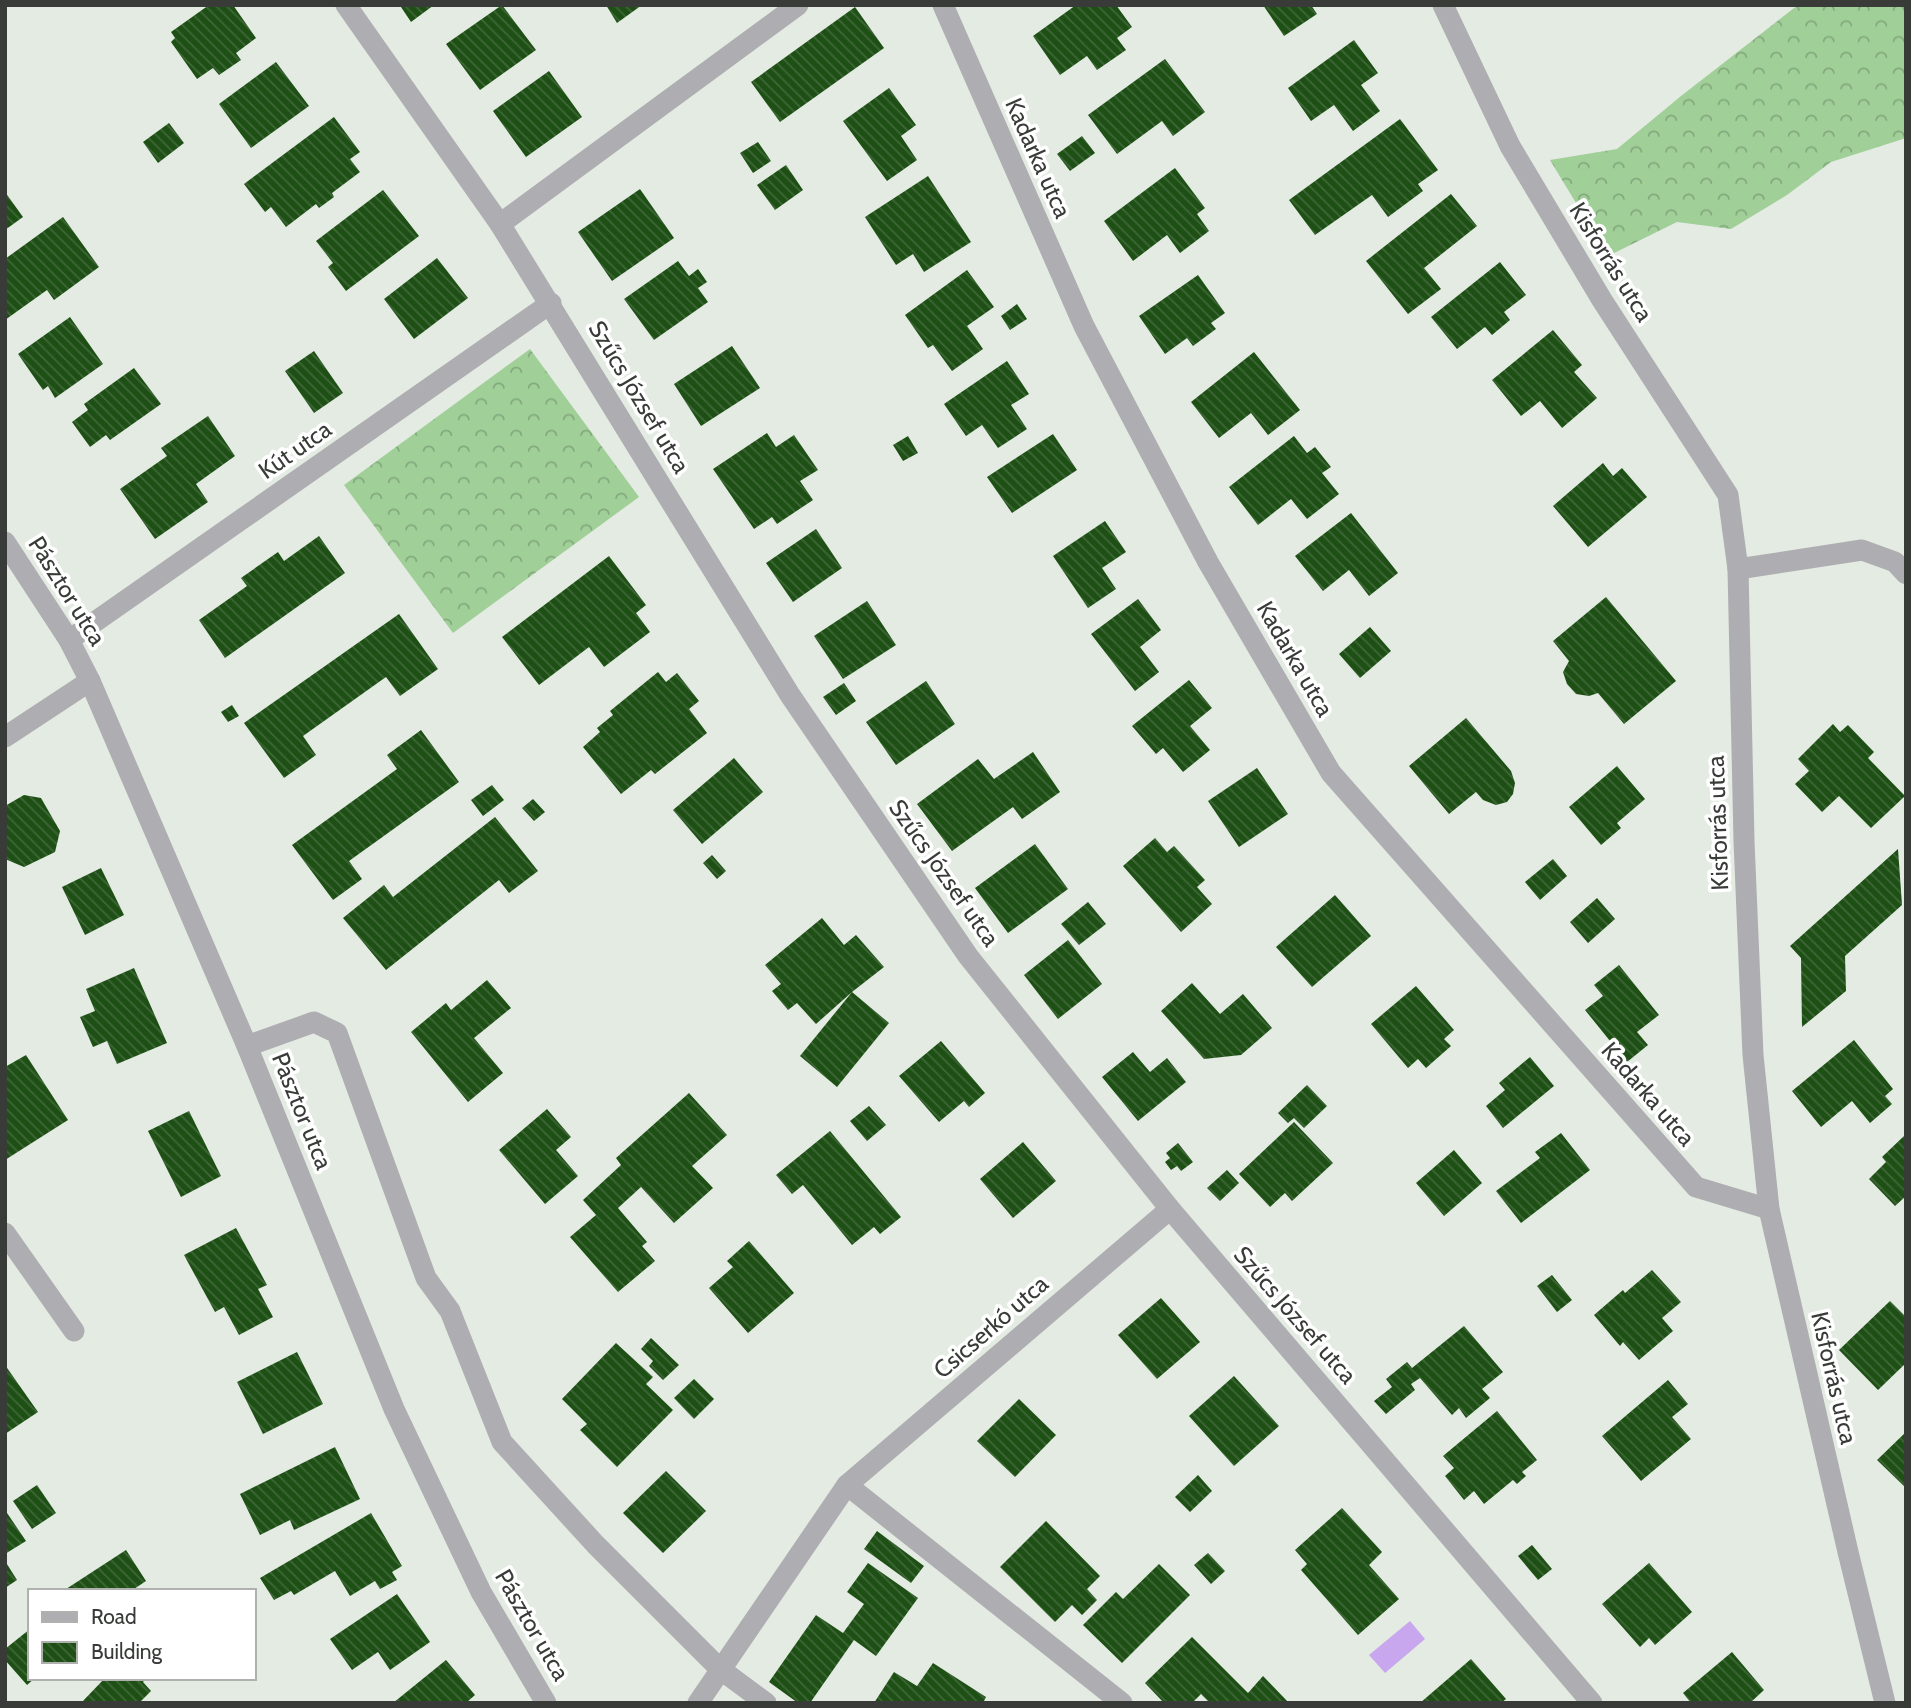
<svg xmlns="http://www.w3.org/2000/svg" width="1911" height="1708" viewBox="0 0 1911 1708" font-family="Cabin,sans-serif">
  <defs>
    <pattern id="forest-crowns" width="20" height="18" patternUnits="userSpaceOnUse" patternTransform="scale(1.75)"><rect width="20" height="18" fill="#a0cf98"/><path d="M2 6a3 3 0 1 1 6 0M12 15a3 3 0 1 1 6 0" fill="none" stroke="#83a97d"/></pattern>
    <pattern id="building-back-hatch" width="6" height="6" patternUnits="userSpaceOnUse" patternTransform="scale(1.75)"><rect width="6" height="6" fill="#1e5015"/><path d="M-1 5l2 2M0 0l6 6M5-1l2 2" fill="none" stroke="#3f6738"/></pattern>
  </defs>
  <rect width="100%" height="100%" fill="#e3ebe2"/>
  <g fill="url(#forest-crowns)">
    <path d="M1798,5H1906V138L1831,162L1787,195L1731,229L1677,222L1608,256L1550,160L1617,149L1681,96Z"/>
    <path d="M530,349L639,497L453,633L344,485Z"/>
  </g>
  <path fill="#c8a7ee" d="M1410,1621L1425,1639L1385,1673L1369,1655Z"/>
  <g fill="url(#building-back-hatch)">
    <path d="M209,5H233L256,38L236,53L241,60L219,75L213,68L197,79L171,42L175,38L171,32Z"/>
    <path d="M403,5H434L411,22L401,7Z"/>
    <path d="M502,5L536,50L480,90L446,44Z"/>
    <path d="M606,5H642L617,23Z"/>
    <path d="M1076,5H1116L1132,27L1117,38L1126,50L1097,70L1087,56L1060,75L1033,36Z"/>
    <path d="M1263,5H1311L1317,14L1284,36Z"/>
    <path d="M855,7L884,48L780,122L751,82Z"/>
    <path d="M1354,40L1378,73L1361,85L1380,111L1353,131L1334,105L1311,121L1288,88Z"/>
    <path d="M1165,59L1205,112L1173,136L1162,121L1117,154L1088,115Z"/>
    <path d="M276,62L309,106L251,148L219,104Z"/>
    <path d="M549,71L582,117L526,157L493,111Z"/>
    <path d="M889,88L916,125L901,136L917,160L887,181L843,121Z"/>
    <path d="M334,117L360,152L350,159L360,172L332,193L334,197L319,208L316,204L286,227L271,207L265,212L244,184Z"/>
    <path d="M1400,119L1438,170L1418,184L1423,191L1388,217L1372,195L1315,235L1289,200Z"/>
    <path d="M169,123L184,143L158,163L143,142Z"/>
    <path d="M1082,136L1095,153L1070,171L1057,154Z"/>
    <path d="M758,142L771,161L753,173L740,153Z"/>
    <path d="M786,165L803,190L775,210L757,185Z"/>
    <path d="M1175,168L1205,208L1197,214L1209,231L1180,253L1167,235L1133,261L1104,221Z"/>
    <path d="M928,176L971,242L924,272L913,254L896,265L865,217Z"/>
    <path d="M640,189L674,238L612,281L578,232Z"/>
    <path d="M383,190L419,236L346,291L328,267L333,263L316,241Z"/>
    <path d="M5,192L23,217L5,230Z"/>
    <path d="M1451,194L1477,226L1424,268L1441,289L1408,314L1366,261Z"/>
    <path d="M63,217L99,267L54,300L47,290L5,320V259Z"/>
    <path d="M437,258L468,298L414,339L384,299Z"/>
    <path d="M678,261L689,276L698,269L707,282L698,288L708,302L654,340L624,299Z"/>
    <path d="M1500,262L1526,295L1504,312L1510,320L1492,335L1485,327L1457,349L1431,317Z"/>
    <path d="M967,270L994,307L967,326L983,349L952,371L933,345L928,348L905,315Z"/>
    <path d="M1198,275L1225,313L1211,323L1216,329L1193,346L1187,338L1165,354L1139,316Z"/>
    <path d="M1017,304L1027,319L1010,330L1001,316Z"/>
    <path d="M70,317L103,364L55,398L48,386L43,390L18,354Z"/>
    <path d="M1553,330L1582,365L1574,372L1597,398L1562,428L1540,401L1521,416L1492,380Z"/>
    <path d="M732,346L760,388L701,426L674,384Z"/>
    <path d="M314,351L343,393L314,413L285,371Z"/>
    <path d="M1254,352L1300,410L1268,435L1251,413L1219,438L1191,402Z"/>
    <path d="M1007,361L1029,394L1011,405L1027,429L998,448L982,425L966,436L944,404Z"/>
    <path d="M134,368L161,404L110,440L106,435L90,447L72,422L88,410L84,404Z"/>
    <path d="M208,416L235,456L196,484L208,502L155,539L120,489L167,456L161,448Z"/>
    <path d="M767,433L776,447L794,435L818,470L800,481L813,500L777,524L772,517L754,529L713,469Z"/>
    <path d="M1053,434L1077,470L1012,513L987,477Z"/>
    <path d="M908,436L918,453L903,461L893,445Z"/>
    <path d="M1294,436L1307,453L1315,447L1331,467L1322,473L1339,494L1307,519L1291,499L1258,525L1229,487Z"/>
    <path d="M1603,463L1613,476L1622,468L1647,497L1588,547L1553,506Z"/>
    <path d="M1351,513L1398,573L1369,596L1349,570L1323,591L1295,556Z"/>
    <path d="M1105,521L1126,552L1102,568L1116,589L1088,608L1053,556Z"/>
    <path d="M816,529L842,568L793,602L766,563Z"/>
    <path d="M319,536L345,573L225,658L199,620L247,586L241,578L278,552L284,561Z"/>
    <path d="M609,556L646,605L636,613L650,632L604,667L589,647L539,685L502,637Z"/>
    <path d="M1606,597L1676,681L1624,724L1598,693L1589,696L1576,694L1567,684L1563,672L1569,661L1553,641Z"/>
    <path d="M1138,599L1161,630L1140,647L1159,672L1135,691L1091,634Z"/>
    <path d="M867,601L896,645L843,679L814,636Z"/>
    <path d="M399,614L438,669L400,696L386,677L303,736L316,755L284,778L244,723Z"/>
    <path d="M1370,627L1391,651L1360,678L1339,654Z"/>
    <path d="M658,672L666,682L677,673L699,701L689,709L707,733L655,774L651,770L621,794L583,747L600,732L597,728L613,715L610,711Z"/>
    <path d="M1189,680L1212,708L1190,726L1210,750L1183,772L1163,748L1156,754L1132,726Z"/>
    <path d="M926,681L955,724L896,765L866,722Z"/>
    <path d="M844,683L856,701L836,715L823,697Z"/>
    <path d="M232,705L239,716L228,722L221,712Z"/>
    <path d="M1466,718L1511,771L1515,783L1513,794L1507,802L1496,805L1483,800L1476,792L1449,814L1409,766Z"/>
    <path d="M1833,724L1840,732L1848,725L1874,752L1868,758L1905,796L1871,828L1839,796L1822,812L1795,784L1809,771L1798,759Z"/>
    <path d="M421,730L459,782L349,861L362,879L333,900L292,845L397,769L387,755Z"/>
    <path d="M1033,752L1060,792L1022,819L1013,807L952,851L917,804L978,759L994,779Z"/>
    <path d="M734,758L763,792L702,844L673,810Z"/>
    <path d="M1617,766L1645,799L1617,823L1621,828L1601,845L1569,807Z"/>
    <path d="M1257,768L1288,814L1239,847L1208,801Z"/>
    <path d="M492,785L504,800L483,816L471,800Z"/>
    <path d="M24,795L41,798L60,831L55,852L24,867L5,859V806Z"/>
    <path d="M533,799L545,812L534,821L522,808Z"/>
    <path d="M495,817L538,871L509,893L499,880L386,970L343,918L384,885L393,897Z"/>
    <path d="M1155,838L1167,852L1174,846L1205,880L1197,887L1212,904L1181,932L1123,866Z"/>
    <path d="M1035,844L1068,889L1008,933L975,888Z"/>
    <path d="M1898,849L1902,905L1845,956L1846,991L1802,1027L1801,958L1790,946Z"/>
    <path d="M712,855L726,871L717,879L703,863Z"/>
    <path d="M1553,859L1567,876L1540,900L1525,882Z"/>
    <path d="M101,868L124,915L85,935L62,887Z"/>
    <path d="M1335,895L1371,936L1312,987L1276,947Z"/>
    <path d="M1597,898L1615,919L1588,943L1570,922Z"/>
    <path d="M1088,902L1106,924L1079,945L1061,924Z"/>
    <path d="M822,918L844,945L856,935L884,967L852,992L889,1023L837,1087L800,1056L852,992L816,1024L797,1003L788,1010L772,991L781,984L765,965Z"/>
    <path d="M1068,940L1102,984L1058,1019L1024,975Z"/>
    <path d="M1619,965L1659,1015L1637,1032L1648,1045L1627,1062L1585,1010L1603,996L1594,985Z"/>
    <path d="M134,968L167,1043L117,1064L107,1041L93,1047L80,1017L95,1011L86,989Z"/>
    <path d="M487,980L511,1008L474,1038L503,1073L468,1102L411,1032L446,1003L451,1010Z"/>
    <path d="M1192,983L1220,1014L1243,994L1272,1028L1241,1055L1204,1059L1161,1011Z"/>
    <path d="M1416,986L1454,1030L1444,1039L1451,1046L1426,1068L1418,1059L1408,1068L1371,1024Z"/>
    <path d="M1854,1040L1893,1089L1885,1096L1892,1104L1870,1123L1852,1101L1821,1127L1792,1091Z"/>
    <path d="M941,1041L985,1093L969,1107L964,1101L939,1122L899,1076Z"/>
    <path d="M1133,1052L1150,1072L1167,1058L1186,1082L1138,1121L1102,1077Z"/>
    <path d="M26,1055L68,1120L5,1160V1067Z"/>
    <path d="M1530,1057L1554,1086L1503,1128L1486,1106L1505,1090L1499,1083Z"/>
    <path d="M1307,1085L1327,1106L1304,1128L1294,1118L1288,1123L1278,1113Z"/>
    <path d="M689,1093L727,1135L692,1166L713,1188L674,1223L641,1187L618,1208L647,1242L642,1246L655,1261L618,1292L570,1237L596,1215L583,1200L621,1165L616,1158Z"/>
    <path d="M869,1106L886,1125L867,1141L850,1121Z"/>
    <path d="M547,1109L571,1137L556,1150L578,1176L545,1204L499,1150Z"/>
    <path d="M189,1111L221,1176L181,1197L148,1131Z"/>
    <path d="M1294,1122L1333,1163L1292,1201L1285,1193L1270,1207L1239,1174Z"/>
    <path d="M830,1131L901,1217L880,1234L874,1227L852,1245L803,1185L792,1194L776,1175Z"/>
    <path d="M1561,1133L1590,1170L1521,1223L1496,1191L1540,1158L1535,1152Z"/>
    <path d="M1904,1136L1906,1139V1196L1895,1206L1869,1179L1886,1162L1882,1157Z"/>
    <path d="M1023,1142L1056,1181L1013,1218L980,1179Z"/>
    <path d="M1178,1143L1193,1162L1181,1171L1177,1166L1171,1170L1165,1162L1170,1158L1166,1153Z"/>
    <path d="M1454,1150L1482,1183L1444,1216L1416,1183Z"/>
    <path d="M1227,1170L1239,1183L1220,1201L1207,1188Z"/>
    <path d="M236,1228L267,1285L258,1289L273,1317L239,1335L224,1307L215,1312L184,1255Z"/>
    <path d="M749,1241L794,1293L748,1333L709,1288L733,1267L727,1261Z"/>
    <path d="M1652,1270L1681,1302L1662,1318L1673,1331L1639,1360L1623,1342L1620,1346L1594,1315L1623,1290L1625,1293Z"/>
    <path d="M1552,1275L1572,1300L1557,1312L1537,1286Z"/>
    <path d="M1161,1298L1200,1342L1157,1379L1118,1335Z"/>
    <path d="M1890,1301L1906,1317V1363L1878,1390L1839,1350Z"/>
    <path d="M1464,1326L1503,1372L1482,1389L1490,1398L1466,1418L1459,1408L1452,1415L1420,1378L1411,1384L1415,1390L1386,1414L1374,1401L1392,1387L1386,1379L1407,1362L1412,1368Z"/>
    <path d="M651,1338L679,1365L663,1380L649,1366L653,1361L641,1349Z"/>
    <path d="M616,1343L653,1377L646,1384L673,1410L617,1467L580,1430L587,1424L562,1399Z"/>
    <path d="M297,1352L323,1404L263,1434L237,1382Z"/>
    <path d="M5,1365L38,1412L5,1434Z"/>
    <path d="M1234,1376L1279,1426L1234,1466L1189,1416Z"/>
    <path d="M694,1379L714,1399L694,1419L674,1398Z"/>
    <path d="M1668,1380L1688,1404L1672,1417L1691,1439L1641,1481L1602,1436Z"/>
    <path d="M1019,1399L1056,1435L1015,1477L977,1441Z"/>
    <path d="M1497,1411L1537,1460L1522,1472L1526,1476L1517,1484L1513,1480L1484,1504L1474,1491L1464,1500L1445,1476L1454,1468L1443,1456Z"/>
    <path d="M1906,1432V1488L1877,1460Z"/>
    <path d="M335,1447L360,1499L294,1530L290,1520L260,1535L240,1494Z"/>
    <path d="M666,1471L706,1511L663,1553L623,1513Z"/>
    <path d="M1198,1475L1212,1491L1190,1512L1175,1497Z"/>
    <path d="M37,1485L56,1513L32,1529L13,1501Z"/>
    <path d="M1342,1508L1382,1552L1369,1565L1399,1599L1358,1635L1301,1570L1307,1564L1295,1550Z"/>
    <path d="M5,1510L26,1541L5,1554Z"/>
    <path d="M371,1513L402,1566L392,1572L397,1580L380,1589L375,1581L350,1596L335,1571L294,1595L291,1591L274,1600L260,1578Z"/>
    <path d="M1046,1521L1100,1576L1087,1589L1097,1600L1082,1615L1072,1605L1055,1622L1000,1567Z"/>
    <path d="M877,1531L924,1566L911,1583L864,1549Z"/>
    <path d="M1532,1545L1552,1569L1538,1580L1518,1556Z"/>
    <path d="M126,1550L146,1581L131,1591H63Z"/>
    <path d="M1208,1553L1225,1571L1211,1584L1194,1565Z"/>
    <path d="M5,1561L17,1580L5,1588Z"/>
    <path d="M868,1563L918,1598L876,1656L854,1640L810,1703H798L769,1682L816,1615L843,1633L864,1604L847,1592Z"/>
    <path d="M1649,1563L1692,1612L1655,1645L1649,1638L1640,1647L1602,1604Z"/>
    <path d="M1159,1564L1190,1595L1122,1663L1083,1625L1116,1592L1123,1599Z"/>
    <path d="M397,1594L430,1642L390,1670L378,1652L352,1670L330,1639Z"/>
    <path d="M30,1629V1678H35L27,1685L5,1660V1649Z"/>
    <path d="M1192,1637L1248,1693L1263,1676L1289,1703H1210L1201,1694L1192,1703H1164L1145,1683Z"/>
    <path d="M1732,1652L1764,1690L1750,1703H1691L1683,1693Z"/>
    <path d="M1471,1659L1506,1699L1501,1703H1420Z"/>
    <path d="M446,1660L475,1695L466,1703H393Z"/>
    <path d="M933,1663L986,1697L983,1703H874L894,1672L917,1686Z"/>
    <path d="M105,1678H146L143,1682L151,1691L139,1703H81Z"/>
  </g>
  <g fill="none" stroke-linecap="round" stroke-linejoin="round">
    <g stroke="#aeadb1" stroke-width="21">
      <path d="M346,5L500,224L790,695L968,956L1170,1209L1592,1703"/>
      <path d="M943,5L1084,326L1208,562L1331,773L1696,1187L1769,1209"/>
      <path d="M1443,5L1510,146L1602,300L1728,495L1738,569L1744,841L1753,1055L1769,1209L1848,1552L1885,1703"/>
      <path d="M500,224L798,5"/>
      <path d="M5,542L69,640L90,681L247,1046L394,1409L481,1592L546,1703"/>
      <path d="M1738,569L1862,550L1895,562L1906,574"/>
      <path d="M69,640L551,303"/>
      <path d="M5,737L90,681"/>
      <path d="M247,1046L314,1022L337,1033L426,1278L450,1311L502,1442L595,1544L720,1669L766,1703"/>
      <path d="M5,1233L74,1331"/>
      <path d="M847,1485L1122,1703"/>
      <path d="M698,1703L847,1485L1170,1209"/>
    </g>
  </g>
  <g text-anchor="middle" stroke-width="7" stroke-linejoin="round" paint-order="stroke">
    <g font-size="24" fill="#383b38" stroke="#fff">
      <text transform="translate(1038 158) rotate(66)" y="8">Kadarka utca</text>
      <text transform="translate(1611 262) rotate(58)" y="8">Kisforrás utca</text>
      <text transform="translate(639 397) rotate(59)" y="8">Szűcs József utca</text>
      <text transform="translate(295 450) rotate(-35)" y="8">Kút utca</text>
      <text transform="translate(67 591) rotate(58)" y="8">Pásztor utca</text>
      <text transform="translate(1295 659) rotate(60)" y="8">Kadarka utca</text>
      <text transform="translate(1718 823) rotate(-92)" y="8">Kisforrás utca</text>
      <text transform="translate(944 873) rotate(55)" y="8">Szűcs József utca</text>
      <text transform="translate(1648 1094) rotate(49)" y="8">Kadarka utca</text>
      <text transform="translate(302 1111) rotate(68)" y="8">Pásztor utca</text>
      <text transform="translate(1295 1315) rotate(49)" y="8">Szűcs József utca</text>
      <text transform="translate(991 1327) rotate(-41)" y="8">Csicserkó utca</text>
      <text transform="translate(1834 1378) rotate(77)" y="8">Kisforrás utca</text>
      <text transform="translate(532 1625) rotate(60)" y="8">Pásztor utca</text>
    </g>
  </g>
  <rect width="1911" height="1708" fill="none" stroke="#383b38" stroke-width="14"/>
  <rect x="28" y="1589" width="228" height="91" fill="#ffffff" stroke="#afb1af" stroke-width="2"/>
  <rect x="42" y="1612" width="35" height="10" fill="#aeadb1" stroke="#afb1af" stroke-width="2"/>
  <text x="91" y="1624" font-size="21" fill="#383b38">Road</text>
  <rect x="42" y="1642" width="35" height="21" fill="url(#building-back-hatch)" stroke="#afb1af" stroke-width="2"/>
  <text x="91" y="1659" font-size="21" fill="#383b38">Building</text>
</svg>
